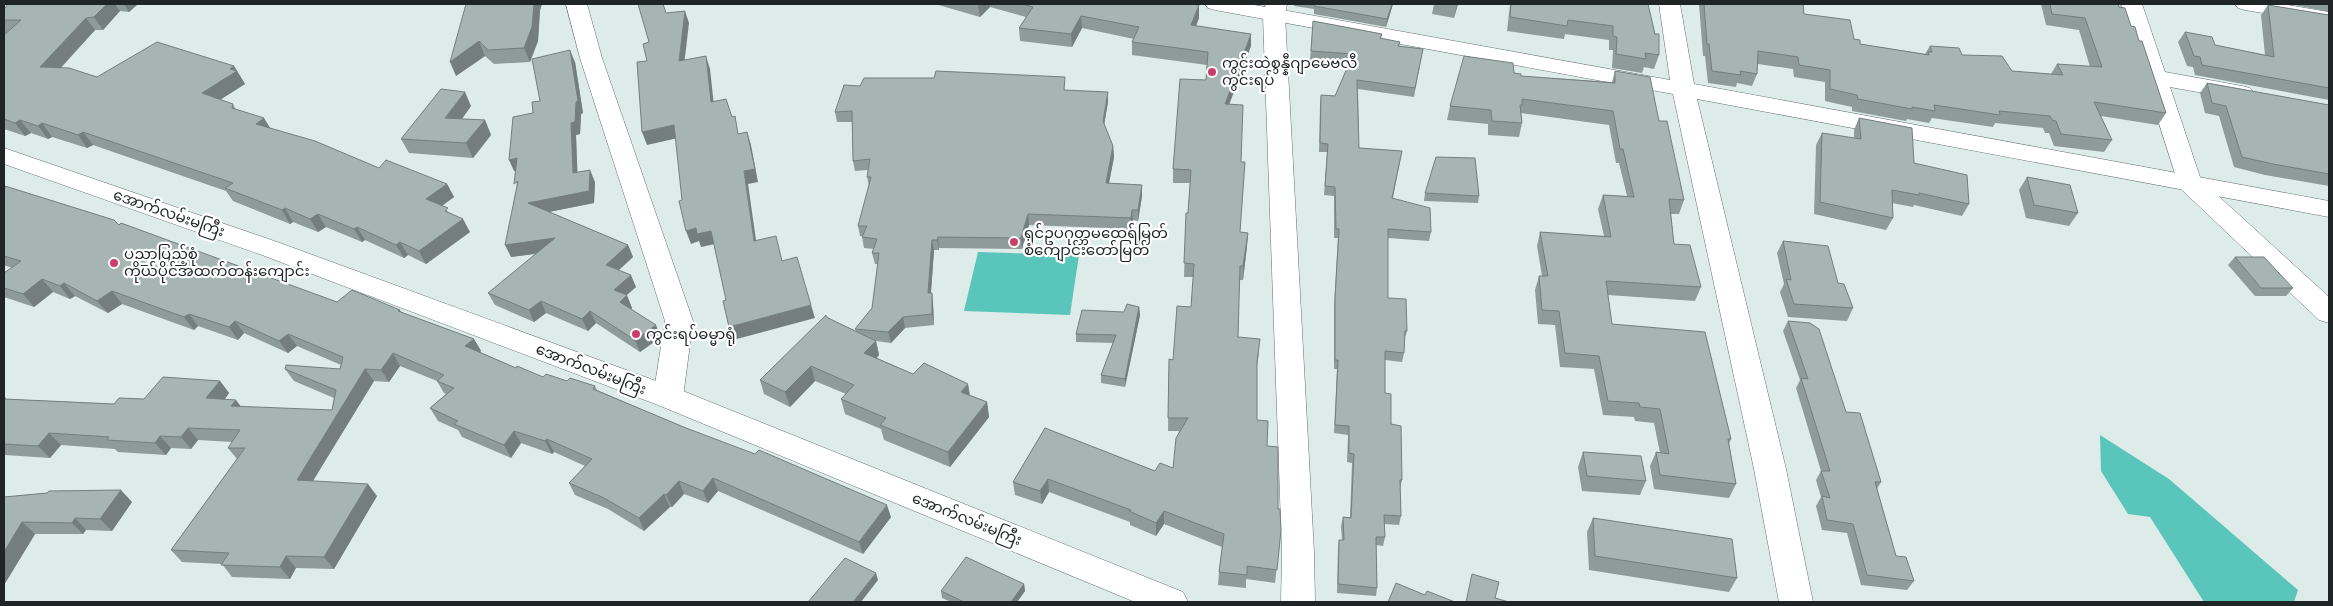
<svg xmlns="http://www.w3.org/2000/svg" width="2333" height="606" viewBox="0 0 2333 606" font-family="Karla,'Noto Sans Myanmar',sans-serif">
  <rect width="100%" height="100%" fill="#ddece9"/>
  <g fill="#5ac5ba">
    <path d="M978,252L1079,255L1070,315L964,311Z"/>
    <path d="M2100,435L2169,479L2298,590L2294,602H2204L2150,517L2128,514L2101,471Z"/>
  </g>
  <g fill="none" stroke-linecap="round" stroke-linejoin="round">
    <defs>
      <g id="minor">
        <path d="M566,4H587L602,58L693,321L683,397L678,405L668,408L658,405L653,397L665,321L580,58Z"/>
        <path d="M1266,4H1287L1285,16L1314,552L1315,602H1281L1282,552L1263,16Z"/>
        <path d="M2121,4H2142L2165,72L2242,86L2250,88L2254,93L2250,98L2242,100L2170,87L2201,180L2329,297V323L2319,320L2181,189L2178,183Z"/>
        <path d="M2235,4H2282L2329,12V24L2245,10L2238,8Z"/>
      </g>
      <g id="secondary">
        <path d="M1205,4H1249L1670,80L1659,4H1680L1694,84L2329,201V217L1697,99L1786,469L1813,602H1779L1754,469L1673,94L1215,10L1208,8Z"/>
        <path d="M4,148L280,243L678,389L1183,592L1188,602H1135L658,405L262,255L4,164Z"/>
      </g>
    </defs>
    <use href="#minor" stroke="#64716f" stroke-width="1"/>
    <use href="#secondary" stroke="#64716f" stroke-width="1"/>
    <use href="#minor" fill="#fff" fill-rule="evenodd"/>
    <use href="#secondary" fill="#fff" fill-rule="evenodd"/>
  </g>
  <g fill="#8f9b99">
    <path d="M8,4H138L129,12L120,11L103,30H95L61,68L97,77L234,66L245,84L220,100L233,104L236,110L270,128L379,168L447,184L454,197L442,206L470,232L426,264L408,255L404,258L365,240L362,242L326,227L318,232L293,222L290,224L233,201L226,191L93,145L87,148L52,137L48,139L31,133L25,136L4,129V35L6,33H4V9Z"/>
    <path d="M466,4H542L540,10L538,41L530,62L494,64L485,56L456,76Z"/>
    <path d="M935,4H1190L1199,18L1196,26L1251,46L1229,105L1241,162L1240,232L1248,233L1247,246L1243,280H1239L1238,337L1259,352L1257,367V420L1267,446L1281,530L1275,583L1246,579V588L1218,585L1219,572L1222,547L1164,524L1156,536L1130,525V522L1049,492L1042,504L1015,495L1013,482L1045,428L1155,471L1173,468L1179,431H1168L1169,359L1173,360L1191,307L1193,277H1184L1186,213H1188L1190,183H1173V169L1206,80L1207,65L1132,55V42L1134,39L1082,28L1072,47L1020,41L1019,28L1026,17L990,7L980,17Z"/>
    <path d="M1295,4H1393L1386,27L1314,14V9L1294,6Z"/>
    <path d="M1434,4H1458L1454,18L1432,14Z"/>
    <path d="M1510,4H1648L1659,55L1654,69L1644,67L1642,73L1612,68L1613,50H1609V40L1565,34L1564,39L1507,31Z"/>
    <path d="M1699,4H1803L1804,14L1854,39L1860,44L1925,54L1930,46L1962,55L2012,71L2051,74L2057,64L2090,67L2079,30L2046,25L2041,4H2118L2131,26L2166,113L2158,125L2101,116L2112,140L2104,152L2054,146L2049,133H2045L2043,128L1995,123L1993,127L1932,118L1929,123L1907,119L1906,121L1852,111V107L1825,101V82L1794,77L1793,69L1758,64L1757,74L1752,86L1737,83L1736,87L1708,83L1705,56H1703Z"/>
    <path d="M2290,4H2329V12Z"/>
    <path d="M2268,5L2329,15V100L2195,75L2193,67L2187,66L2178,42L2185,32L2215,45L2265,55L2261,15Z"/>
    <path d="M1313,21L1382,34L1381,39L1400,42L1399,46L1423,49L1414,97L1358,89L1359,148L1402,151L1393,198L1431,232L1429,241L1388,238V298L1407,331L1404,340V353L1402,362L1385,360V393L1402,480L1400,489L1401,516L1399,525L1384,524L1385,537L1383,546L1376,545L1377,588L1376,596L1337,593L1338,548L1339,540H1342L1341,526L1343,517H1350L1352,463L1347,462L1348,435L1334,433L1337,369H1334V307L1338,238H1334V196L1324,195L1327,152H1319L1320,104L1321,95L1335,96L1350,63L1310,60Z"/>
    <path d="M575,62L583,113L581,114L580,134L576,135L577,172L595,182L594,203L549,212L628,245L633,257L619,270L636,287L626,295L632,308L631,309L661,337L640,352L596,323L588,331L546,313L534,322L495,305L488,293L536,254L511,257L517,188L516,171H514L533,113Z"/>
    <path d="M1615,71L1659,121L1684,200L1679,214H1671L1674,244L1701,287L1695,301L1608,295L1612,324L1731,439L1729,444L1736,484L1729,498L1654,489L1650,466L1656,452L1660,453L1654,423L1635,421L1634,417L1603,415L1594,369L1560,367L1555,325L1538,324L1535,290L1539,276H1542L1537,246L1540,232L1604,236L1598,209L1603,195L1627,196L1619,163H1616L1609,125L1521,113L1522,123L1519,137L1488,135V124L1447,120L1450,106L1514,73L1521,76L1612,82Z"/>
    <path d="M2207,83L2329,105V186L2265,175L2234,167L2219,116L2205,113L2200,93Z"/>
    <path d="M1065,90L1108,92V102L1104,125L1113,146L1114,157L1109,183L1142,185V196L1138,221L1133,220L1131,229L1029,225L1022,249L939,248V250H934L931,293H932L933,304L934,325L905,328L891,343L876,341L879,355L877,358L913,374L968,384L970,395L987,402L989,417L950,467L884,440L881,429L845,414L841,399L846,394L815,381L790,407L764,394L760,380L826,317L856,331L855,329L872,308L878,264H875L872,253L874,249L864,248L862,237V236H860L858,226L869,186L867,177L868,170L855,171L853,161L852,122H837L835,112Z"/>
    <path d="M471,106L462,119L485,120L491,135L473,158L409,153L401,139Z"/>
    <path d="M1859,118L1914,163L1969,204L1962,216L1914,205L1913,207L1892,203L1893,218L1886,230L1814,214L1816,145L1822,133L1854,138V130Z"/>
    <path d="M2027,177L2078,213L2069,226L2026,218L2019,190Z"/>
    <path d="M1425,193L1479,196L1478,203L1424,201Z"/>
    <path d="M4,195L119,225L337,302L400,310L402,313L474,339L481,351L480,352L516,368L543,377L595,386L597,390L891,517L863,554L718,491L708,503L684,494L672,507H670L644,531L608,509L575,495L569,483L585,466L554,452L552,454L521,443L511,458L462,437L458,430L438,421L430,408L446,394L444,393L437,381L400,366L389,382L374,381L313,481L377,496L334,569L296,568L290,579L232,577L222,564L182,562L171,550L237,459L228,448L232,442L198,440L191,449L171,448L166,455L118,452L115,449L61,445L50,458L5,455L4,457V396L7,399L114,404L144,399L220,381L229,393L225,399L241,407L332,410L334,398L294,381L285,369H340L341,365L297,346L288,353L244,333L238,340L198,326L194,330L122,304L108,313L75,296L70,299L53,292L34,307L4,297V273L12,268L4,265Z"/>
    <path d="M1783,241L1838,283L1853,308L1847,321L1788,317L1780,292L1784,284L1777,253Z"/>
    <path d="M2235,257L2293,288L2286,296H2255L2228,265Z"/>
    <path d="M1139,307L1140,315L1125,387L1101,383V375L1113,343L1076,342V334Z"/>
    <path d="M1788,321L1846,412L1881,482L1877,489L1896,556L1914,581L1907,590L1861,585L1847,533L1822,530L1816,506L1821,497L1816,480L1821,471L1796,388L1800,380L1783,331Z"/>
    <path d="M1583,452L1646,481L1640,495L1582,491L1578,467Z"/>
    <path d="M47,493L132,502L112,531L86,530L83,534H35L4,585V497Z"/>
    <path d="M1593,518L1737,578L1729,592L1589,570L1587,532Z"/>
    <path d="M1024,584L1025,591L1017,602H951L942,598L941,591Z"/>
  </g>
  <g fill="#747e7d">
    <path d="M107,4H115L120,11L103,30L94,17Z"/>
    <path d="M124,4H138L129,12Z"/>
    <path d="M534,4H542L540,10L538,41L530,62L524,48Z"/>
    <path d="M978,4H989L990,7L980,17Z"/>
    <path d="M1392,4H1393L1386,27L1387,19Z"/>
    <path d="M1457,4H1458L1454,18Z"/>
    <path d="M1199,5V18L1191,38V25Z"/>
    <path d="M685,11L689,23L683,74L679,61Z"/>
    <path d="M1081,16L1082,28L1072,47L1071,34Z"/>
    <path d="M86,18L95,30L49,80L40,67Z"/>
    <path d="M1251,34V46L1224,118L1225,104Z"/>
    <path d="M479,41L485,56L456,76L450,62Z"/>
    <path d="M570,50L575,62L583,113L581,114L580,134L576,135L578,185L573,173L571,123L576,102Z"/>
    <path d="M706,56L710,69L715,115L711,102Z"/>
    <path d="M234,66L245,84L210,106L202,93L230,69Z"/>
    <path d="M465,92L471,106L452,132L445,118Z"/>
    <path d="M1108,92V102L1103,131V121Z"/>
    <path d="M264,118L272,131L256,124Z"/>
    <path d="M20,120L31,133L25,136L15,123Z"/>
    <path d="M485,120L491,135L473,158L466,143Z"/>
    <path d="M42,123L52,137L48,139L38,126Z"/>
    <path d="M674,125L678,138L647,145L642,132Z"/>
    <path d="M83,132L93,145L87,148L78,135Z"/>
    <path d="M747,132L751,145L758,182L748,184L758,254L754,241L744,171Z"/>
    <path d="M1113,146L1114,157L1107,193L1106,183Z"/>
    <path d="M517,158L523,170L514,171L509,160Z"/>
    <path d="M590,170L595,182L594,203L533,215L528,203Z"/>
    <path d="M447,184L454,197L433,212L426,199Z"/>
    <path d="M1142,185V196L1138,221V210Z"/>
    <path d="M285,208L293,222L290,224L282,210Z"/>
    <path d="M1132,210L1133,220L1131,229V218Z"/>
    <path d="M318,214L326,227L318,232L310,219Z"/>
    <path d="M1028,214L1029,225L1022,249L1021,238Z"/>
    <path d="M463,219L470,232L426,264L419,251Z"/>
    <path d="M357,227L365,240L362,242L354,229Z"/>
    <path d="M696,228L711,231L715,244L701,247L699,241L691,244L686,231Z"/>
    <path d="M1248,233L1247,246L1243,280V266Z"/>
    <path d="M938,237L939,248V250L937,240Z"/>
    <path d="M555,238L561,250L511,257L505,245Z"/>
    <path d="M932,240L934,250L930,304L928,293Z"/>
    <path d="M400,242L408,255L404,258L396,245Z"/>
    <path d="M628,245L633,257L611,277L606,265Z"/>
    <path d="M631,275L636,287L619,302L614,290Z"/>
    <path d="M42,279L53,292L34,307L23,294Z"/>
    <path d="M64,283L75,296L70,299L60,286Z"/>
    <path d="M112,291L122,304L108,313L97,301Z"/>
    <path d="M932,293L933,304L934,325L932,314Z"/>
    <path d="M627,295L632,308L625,314L620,302Z"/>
    <path d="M541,301L546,313L534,322L529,310Z"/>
    <path d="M811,305L815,318L733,340L729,327Z"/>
    <path d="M1139,307L1140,315L1125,387V379Z"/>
    <path d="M590,311L596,323L588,331L582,319Z"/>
    <path d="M189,314L198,326L194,330L184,317Z"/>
    <path d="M903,317L905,328L891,343L888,332Z"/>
    <path d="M235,321L244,333L238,340L229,327Z"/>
    <path d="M656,325L661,337L640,352L635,340Z"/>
    <path d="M288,334L297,346L288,353L279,341Z"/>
    <path d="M474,339L481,351L472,359L465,346Z"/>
    <path d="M876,341L879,355L868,368L864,353Z"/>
    <path d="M393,353L400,366L389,382L381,370Z"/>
    <path d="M811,366L815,381L790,407L785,392Z"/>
    <path d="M365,369L374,381L306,492L297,480Z"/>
    <path d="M220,381L229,393L216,411L206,398Z"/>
    <path d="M968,384L970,399L961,392Z"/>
    <path d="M236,400L245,412L231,406Z"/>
    <path d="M987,402L989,417L950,467L948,452Z"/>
    <path d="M188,428L198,440L191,449L181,437Z"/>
    <path d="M514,431L521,443L511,458L504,445Z"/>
    <path d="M49,433L61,445L50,458L38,446Z"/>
    <path d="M160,436L171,448L166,455L155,443Z"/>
    <path d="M547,439L554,452L552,454L545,441Z"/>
    <path d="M713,478L718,491L708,503L703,491Z"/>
    <path d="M1048,479L1049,492L1042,504L1040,491Z"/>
    <path d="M679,481L684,494L672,507L666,495Z"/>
    <path d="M368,484L377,496L334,569L324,557Z"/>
    <path d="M121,490L132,502L112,531L100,519Z"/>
    <path d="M664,494L670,507L644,531L639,518Z"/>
    <path d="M887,505L891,517L863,554L859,542Z"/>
    <path d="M1164,511V524L1156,536V523Z"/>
    <path d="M75,518L86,530L83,534L72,523Z"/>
    <path d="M22,522L35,534L4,585V552Z"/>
    <path d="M286,556L296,568L290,579L280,567Z"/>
    <path d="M876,573L878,580L861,602H853Z"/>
    <path d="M1024,584L1025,591L1017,602H1011Z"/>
  </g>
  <g fill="#a6b4b2" stroke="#747e7d">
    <path d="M8,4H107L94,17L86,18L40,67L69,68L97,77L157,42L234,66L230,69L237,71L202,93L233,104L232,108L264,118L256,124L315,141L379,168L386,160L447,184L426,199L448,208L445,211L463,219L419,251L400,242L396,245L357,227L354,229L318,214L310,219L285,208L282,210L225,188L233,183L83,132L78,135L42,123L38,126L20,120L15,123L4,119V35L21,20H4V9Z"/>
    <path d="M466,4H534L532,27L524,48L488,50L479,41L450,62Z"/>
    <path d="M638,4H663L666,13L685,11L679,61L706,56L711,102L726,99L732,117L735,116L738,134L747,132L755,169L744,171L754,241L776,236L782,261L797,257L811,305L729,327L723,301L726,300L711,231L697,234L696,228L686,231L679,201L682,200L674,125L642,132L637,62L647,61L643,44L649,42Z"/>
    <path d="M1022,4H1190L1199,5L1191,25L1251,34L1225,104L1243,105L1241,162H1245L1240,232L1248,233L1243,266H1240L1238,337L1260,339L1257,362V420L1268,421L1267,446L1278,447V509H1280L1281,530L1277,570L1247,566V575L1219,572L1224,534L1164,511L1156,523L1129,511L1131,510L1048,479L1040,491L1013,482L1045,428L1155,471L1160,463L1173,468L1176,438L1188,418H1168L1169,359L1173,360L1177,306L1191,307L1194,264L1184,263L1186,213H1188L1191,170L1173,169L1180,79L1206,80L1208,52L1132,42L1139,27L1081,16L1071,34L1019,28L1033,7Z"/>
    <path d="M1315,4H1392L1387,19L1314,6Z"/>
    <path d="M1511,4H1648L1655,34H1659V55L1645,53L1646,59L1616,54L1617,37L1613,36V26L1568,20L1567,26L1510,17Z"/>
    <path d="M1704,4H1803L1804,14L1850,20L1854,39L1860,40V44L1929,55L1928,52H1932L1930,46L1959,48L1962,55L2002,56L2012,71L2063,75L2057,64L2102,67L2085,18L2052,14L2050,4H2118L2119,7L2125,8L2131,26L2135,27L2139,41H2142L2166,113L2094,102L2112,140L2061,134L2056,121L2052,120L2050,116L1999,111L2000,115L1934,105L1935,111L1912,107V109L1858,99L1857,95L1830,89V70L1799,65L1798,57L1758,51L1757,74L1740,71L1741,75L1712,71L1709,44H1707Z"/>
    <path d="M2268,5L2329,15V88L2202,65L2200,57L2194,56L2185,32L2212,37L2215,45L2274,57Z"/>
    <path d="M1313,21L1382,34L1380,38L1400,42L1398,46L1423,49L1415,88L1357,80L1359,148L1402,151L1392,198L1430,208L1431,232L1388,229V298L1406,299L1407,331H1405L1404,353L1385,351V393L1391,394V424L1401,426L1402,480H1400L1401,516L1384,515L1385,537H1376L1377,588L1338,584L1339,540H1344L1343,517L1351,518L1354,454L1349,453V426L1335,425L1338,360H1335V298L1339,229H1336L1335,187L1325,186L1328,144L1320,143L1321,95L1335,96L1353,54L1311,51Z"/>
    <path d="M570,50L578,101L576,102L575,122L571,123L573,173L590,170L589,191L528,203L628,245L606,265L631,275L614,290L627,295L620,302L656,325L635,340L590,311L582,319L541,301L529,310L488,293L555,238L505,245L518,181L514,184L517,158L509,160L513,117L533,113L532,102L540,101L532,59Z"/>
    <path d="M1464,56L1513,63L1514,73L1521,74V76L1615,83V71L1650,77L1659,121H1667L1684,200L1669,199L1674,244L1690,245L1701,287L1606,281L1612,324L1705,332L1731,439H1728L1736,484L1660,475L1656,452L1669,454L1660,409L1640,407L1639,403L1608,401L1599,356L1565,353L1559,311L1542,310L1539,276H1548L1540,232L1611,237L1603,195L1634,197L1623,149H1620L1613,111L1522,99V105H1520L1522,123L1492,121L1491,110L1450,106Z"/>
    <path d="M936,71L1065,77L1064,90L1108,92L1103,121L1113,146L1106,183L1142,185L1138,210H1132L1131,218L1028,214L1021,238L938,237L937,240H932L928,293H932V314L903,317L888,332L855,329L872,308L879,253H872L877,239L862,237L867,226H858L871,177H867L870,159L853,161L852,111L835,112L844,85L860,86L864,78H934Z"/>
    <path d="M2207,83L2329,105V174L2273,164L2242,157L2226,106L2212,103Z"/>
    <path d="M441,89L465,92L445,118L485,120L466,143L401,139Z"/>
    <path d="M1859,118L1912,128L1914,163L1967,175L1969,204L1919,193V195L1892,190L1893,218L1820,202L1822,133L1861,139Z"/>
    <path d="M1436,157L1475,158L1479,196L1425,193Z"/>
    <path d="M2027,177L2070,185L2078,213L2034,205Z"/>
    <path d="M5,186L114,220L119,225L121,223L337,302L352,290L400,310L398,311L474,339L465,346L516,368L517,366L543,377L546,374L567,381L570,378L595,386L593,389L686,428L755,454L759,450L887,505L859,542L713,478L703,491L679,481L666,495L664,494L639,518L602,497L569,483L592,459L547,439L545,441L514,431L504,445L454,424L458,421L430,408L454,388L437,381L444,375L393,353L381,370L365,369L297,480L368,484L324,557L286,556L280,567L221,565L229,553L171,550L245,448H228L240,430L188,428L181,437L160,436L155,443L107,440L109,437L49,433L38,446L4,444V399L114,404L119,398L144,399L163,377L220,381L206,398L236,400L231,406L332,410L336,390L285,369L286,365L340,369L343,357L288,334L279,341L235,321L229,327L189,314L184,317L112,291L97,301L64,283L60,286L42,279L23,294L4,288V273L21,261L4,256V195Z"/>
    <path d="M1783,241L1828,246L1838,283L1844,284L1853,308L1794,304L1786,279L1791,280Z"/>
    <path d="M2235,257H2264L2293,288H2261Z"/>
    <path d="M1127,304L1139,307L1125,379L1101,375L1116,335L1076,334L1082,310L1124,312Z"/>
    <path d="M826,315V317L876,341L864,353L913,374L924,363L968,384L961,392L987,402L948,452L880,425L886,418L841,399L854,385L811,366L785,392L760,380Z"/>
    <path d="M1788,321L1810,323L1819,329L1846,412L1860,413L1881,482H1875L1896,556L1906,557L1914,581L1867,575L1853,524L1827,520L1822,496L1830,498L1821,471H1830L1801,378L1808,379Z"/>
    <path d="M1583,452L1641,456L1646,481L1587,476Z"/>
    <path d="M121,490L100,519L75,518L72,523L22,522L4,552V497L47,493L49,491Z"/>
    <path d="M1593,518L1732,539L1737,578L1595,556Z"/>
    <path d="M966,557L1024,584L1011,602H964L941,591Z"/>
    <path d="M845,558L876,573L853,602H808Z"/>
    <path d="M1472,574L1499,582L1495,598L1509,602H1466Z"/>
    <path d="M1396,583L1425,595L1427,591L1455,602H1388Z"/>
  </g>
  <g fill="#cc3e69" stroke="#fff" stroke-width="2">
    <circle cx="1212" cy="72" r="5"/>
    <circle cx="1014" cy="242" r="5"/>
    <circle cx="114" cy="263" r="5"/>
    <circle cx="636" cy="334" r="5"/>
  </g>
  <g text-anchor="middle" stroke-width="4.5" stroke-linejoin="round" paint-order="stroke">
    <g font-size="15" fill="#1f2424" stroke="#fff" text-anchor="start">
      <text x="1222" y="68">ကွင်းထဲစွန္နီဂျာမေဗလီ<tspan x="1222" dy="17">ကွင်းရပ်</tspan></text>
      <text x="1024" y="238">ရှင်ဥပဂုတ္တမထေရ်မြတ်<tspan x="1024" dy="17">စံကျောင်းတော်မြတ်</tspan></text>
      <text x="124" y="259">ပညာပြည့်စုံ<tspan x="124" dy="17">ကိုယ်ပိုင်အထက်တန်းကျောင်း</tspan></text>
      <text x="646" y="339">ကွင်းရပ်ဓမ္မာရုံ</text>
    </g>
    <g font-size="15" fill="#1f2424" stroke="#fff">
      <text transform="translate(169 213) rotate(19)" y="5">အောက်လမ်းမကြီး</text>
      <text transform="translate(591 369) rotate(21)" y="5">အောက်လမ်းမကြီး</text>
      <text transform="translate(967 519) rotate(22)" y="5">အောက်လမ်းမကြီး</text>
    </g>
  </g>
  <rect width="2333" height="606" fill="none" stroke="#1f2424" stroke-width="10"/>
</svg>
